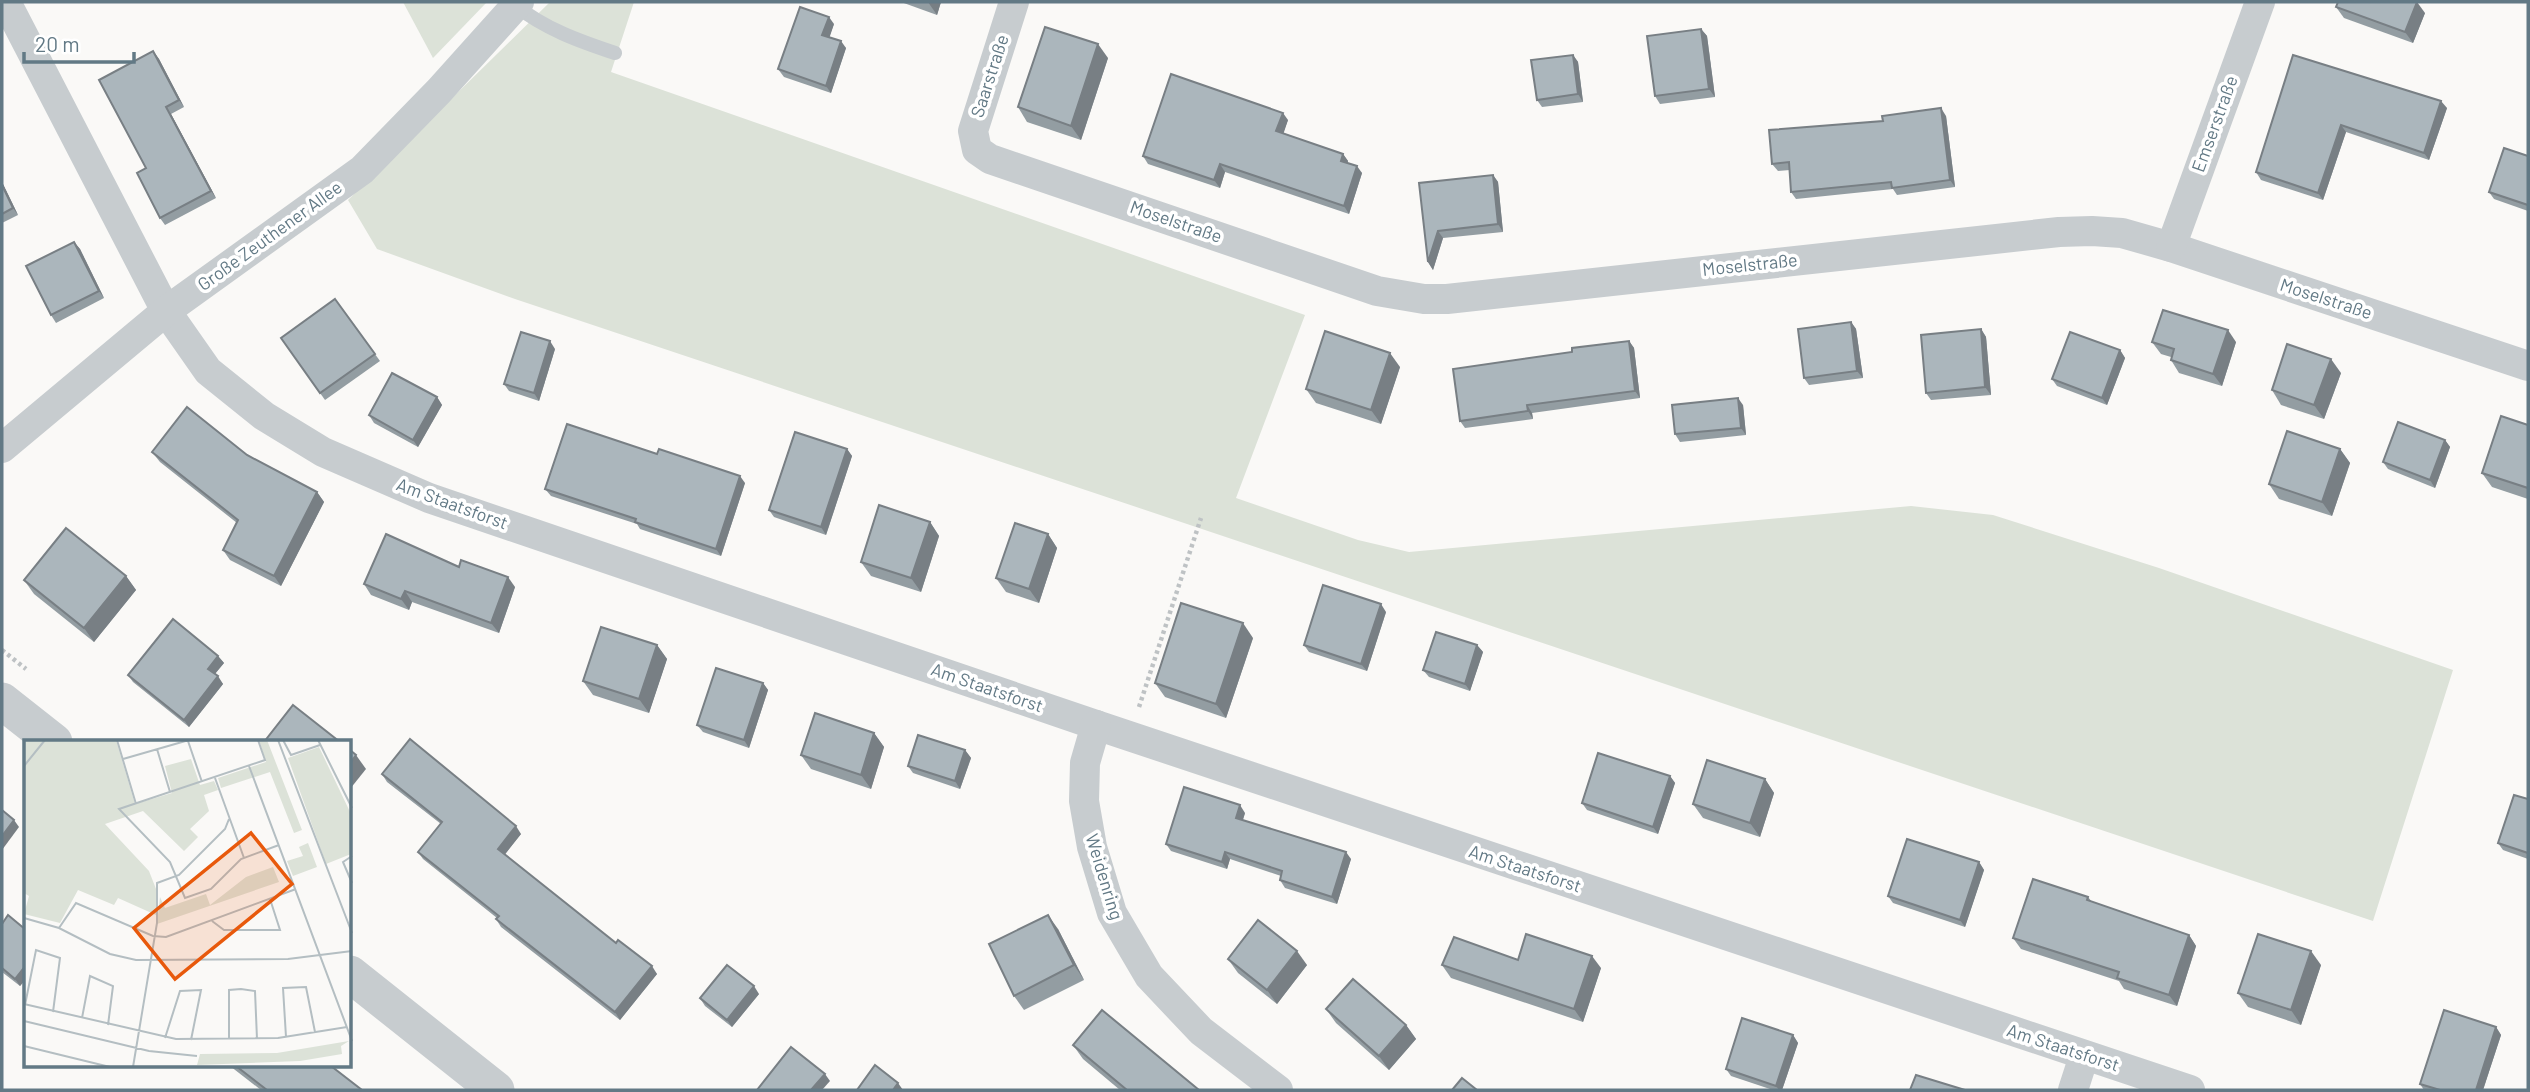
<svg xmlns="http://www.w3.org/2000/svg" width="2530" height="1092" viewBox="0 0 2530 1092" font-family="Barlow,sans-serif">
  <rect width="100%" height="100%" fill="#faf9f7"/>
  <g fill="#dce2d8">
    <path d="M403,2H487L433,58Z"/>
    <path d="M550,2H634L611,72L1305,315L1236,498L1358,540L1409,552L1911,506L1993,515L2159,568L2453,670L2373,921L515,299L377,249L348,200Z"/>
  </g>
  <g fill="none" stroke-linecap="round" stroke-linejoin="round">
    <g stroke="#bec2c4" stroke-width="4.5" stroke-dasharray="3.5 3.5" stroke-linecap="butt">
      <path d="M2,650L26,669"/>
      <path d="M1139,707L1201,518"/>
    </g>
    <path stroke="#c7cccf" stroke-width="14" d="M515,5C545,29 579,41 615,53"/>
    <g stroke="#c7cccf" stroke-width="30">
      <path d="M6,2L166,311L208,371L264,416L323,452L429,498L1096,725L2190,1090"/>
      <path d="M1014,2L973,131L977,150L990,159L1377,291L1424,299H1447L2059,232L2092,231L2122,233L2171,247L2528,366"/>
      <path d="M2171,247L2260,2"/>
      <path d="M2,448L166,311L362,170L439,91L519,2"/>
      <path d="M1096,725L1085,763L1084,801L1092,847L1112,913L1149,976L1201,1031L1278,1090"/>
      <path d="M2073,1090L2084,1056"/>
    </g>
    <g stroke="#c7cccf" stroke-width="37">
      <path d="M2,701L54,742"/>
      <path d="M350,974L496,1090"/>
    </g>
  </g>
  <g fill="#939da2">
    <path d="M901,2H941L937,15Z"/>
    <path d="M2336,7L2425,13L2413,43L2344,18Z"/>
    <path d="M834,24L829,37L846,48L831,93L784,77L778,69Z"/>
    <path d="M1701,29L1707,36L1715,97L1660,104L1655,96Z"/>
    <path d="M153,51L159,59L184,107L171,114L216,198L165,225L160,218Z"/>
    <path d="M1573,55L1578,62L1583,102L1542,107L1537,100Z"/>
    <path d="M2293,55L2447,108L2429,160L2346,132L2323,200L2261,180L2256,172Z"/>
    <path d="M1108,58L1081,140L1027,122L1018,107Z"/>
    <path d="M1946,116L1955,187L1897,195L1893,189L1796,199L1791,192L1790,170L1778,171L1772,164L1883,121Z"/>
    <path d="M1288,120L1283,133L1343,154L1348,161L1347,163L1362,173L1349,214L1225,172L1220,188L1148,164L1143,156Z"/>
    <path d="M2528,156V211L2494,199L2489,192Z"/>
    <path d="M1493,175L1498,182L1503,232L1443,238L1433,270L1428,262L1419,183Z"/>
    <path d="M2,182L18,215L2,223Z"/>
    <path d="M74,242L80,249L104,298L56,323L51,315Z"/>
    <path d="M335,299L380,361L325,400L281,338Z"/>
    <path d="M1851,322L1856,329L1863,378L1809,385L1804,378Z"/>
    <path d="M1981,329L1986,337L1991,395L1931,400L1926,393Z"/>
    <path d="M1629,341L1634,348L1640,398L1532,413L1533,419L1465,428L1460,421L1572,352Z"/>
    <path d="M2152,342H2236L2222,386L2179,373L2171,360V357L2161,354Z"/>
    <path d="M555,349L539,401L509,391L504,384Z"/>
    <path d="M2120,350L2125,358L2107,405L2057,386L2052,379Z"/>
    <path d="M1400,367L1381,424L1316,403L1306,389Z"/>
    <path d="M2341,373L2324,419L2281,405L2272,390Z"/>
    <path d="M437,397L442,405L418,447L374,423L369,415Z"/>
    <path d="M1743,405L1746,435L1680,442L1675,434Z"/>
    <path d="M2528,425V499L2492,487L2482,473Z"/>
    <path d="M2445,440L2450,447L2435,488L2388,469L2383,462Z"/>
    <path d="M847,449L852,456L826,535L774,517L769,510Z"/>
    <path d="M2340,449L2350,463L2332,516L2279,499L2269,484Z"/>
    <path d="M152,452L247,455L317,492L324,502L281,586L230,560L223,550L237,523L160,462Z"/>
    <path d="M745,483L721,556L640,529L637,524L551,496L545,489Z"/>
    <path d="M930,522L939,536L921,592L871,576L861,562Z"/>
    <path d="M1048,534L1057,548L1039,603L1006,592L996,578Z"/>
    <path d="M459,567L515,587L499,633L412,602L409,610L371,595L364,584Z"/>
    <path d="M126,576L136,590L94,642L34,594L24,580Z"/>
    <path d="M1386,612L1367,671L1309,652L1304,645Z"/>
    <path d="M1253,638L1226,718L1165,697L1155,683Z"/>
    <path d="M657,645L667,659L649,713L593,695L583,681Z"/>
    <path d="M1477,645L1483,652L1470,691L1429,677L1423,670Z"/>
    <path d="M218,656L224,663L215,674L223,684L189,727L133,682L128,675Z"/>
    <path d="M763,683L768,690L749,748L703,732L697,725Z"/>
    <path d="M874,733L884,747L871,789L811,769L801,755Z"/>
    <path d="M965,750L971,758L960,789L913,773L908,766Z"/>
    <path d="M382,774L521,834L504,855L616,943L657,974L620,1020L501,927L496,919L497,918L423,859L418,852L441,824L387,782Z"/>
    <path d="M1670,776L1675,783L1658,834L1587,810L1582,803Z"/>
    <path d="M1765,779L1774,793L1760,837L1703,818L1693,804Z"/>
    <path d="M2528,799V859L2503,850L2498,843Z"/>
    <path d="M1245,813L1243,820L1351,859L1337,904L1285,888L1280,880L1281,876L1230,859L1227,869L1171,851L1166,844Z"/>
    <path d="M1979,862L1984,870L1965,927L1893,903L1888,896Z"/>
    <path d="M2088,897L2092,902L2189,935L2196,946L2177,1006L2124,989L2119,981L2021,949L2013,938Z"/>
    <path d="M2,924L26,930V979L20,986L2,972Z"/>
    <path d="M1058,929L1084,980L1024,1010L1014,996Z"/>
    <path d="M1228,959L1307,965L1277,1004L1238,973Z"/>
    <path d="M1518,960L1601,968L1583,1022L1451,978L1442,965Z"/>
    <path d="M2321,965L2301,1025L2248,1007L2238,993Z"/>
    <path d="M759,994L732,1027L705,1006L700,998Z"/>
    <path d="M1326,1009L1406,1025L1416,1039L1389,1070L1336,1023Z"/>
    <path d="M2496,1027L2501,1035L2483,1090H2424L2420,1084Z"/>
    <path d="M1793,1035L1798,1043L1782,1090H1773L1731,1076L1726,1069Z"/>
    <path d="M1073,1045L1199,1090H1120L1083,1059Z"/>
    <path d="M230,1066H331L362,1090H261Z"/>
  </g>
  <g fill="#787f84">
    <path d="M928,2H941L937,15Z"/>
    <path d="M2417,2L2425,13L2413,43L2405,32Z"/>
    <path d="M829,17L834,24L828,42L822,35Z"/>
    <path d="M1701,29L1707,36L1715,97L1709,89Z"/>
    <path d="M841,41L846,48L831,93L826,86Z"/>
    <path d="M1098,44L1108,58L1081,140L1071,126Z"/>
    <path d="M153,51L159,59L184,107L179,100Z"/>
    <path d="M1573,55L1578,62L1583,102L1578,94Z"/>
    <path d="M2441,101L2447,108L2429,160L2424,153Z"/>
    <path d="M166,107L171,114L216,198L211,191Z"/>
    <path d="M1941,108L1946,116L1955,187L1950,180Z"/>
    <path d="M1283,113L1288,120L1282,138L1276,131Z"/>
    <path d="M2341,125L2346,132L2323,200L2318,193Z"/>
    <path d="M1343,154L1348,161L1346,168L1341,161Z"/>
    <path d="M1220,164L1225,172L1220,188L1214,180Z"/>
    <path d="M1357,166L1362,173L1349,214L1344,206Z"/>
    <path d="M1493,175L1498,182L1503,232L1498,224Z"/>
    <path d="M2,182L18,215L13,208L2,185Z"/>
    <path d="M1438,231L1443,238L1433,270L1428,262Z"/>
    <path d="M74,242L80,249L104,298L99,291Z"/>
    <path d="M1851,322L1856,329L1863,378L1857,371Z"/>
    <path d="M1981,329L1986,337L1991,395L1985,387Z"/>
    <path d="M2228,330L2236,342L2222,386L2213,374Z"/>
    <path d="M550,341L555,349L539,401L534,393Z"/>
    <path d="M1629,341L1634,348L1640,398L1635,391Z"/>
    <path d="M2120,350L2125,358L2107,405L2102,398Z"/>
    <path d="M1390,353L1400,367L1381,424L1371,410Z"/>
    <path d="M2331,359L2341,373L2324,419L2314,405Z"/>
    <path d="M437,397L442,405L418,447L413,440Z"/>
    <path d="M1738,398L1743,405L1746,435L1741,428Z"/>
    <path d="M1527,405L1532,413L1533,419L1528,411Z"/>
    <path d="M2445,440L2450,447L2435,488L2430,480Z"/>
    <path d="M847,449L852,456L826,535L821,527Z"/>
    <path d="M2340,449L2350,463L2332,516L2322,502Z"/>
    <path d="M740,476L745,483L721,556L716,549Z"/>
    <path d="M317,492L324,502L281,586L274,576Z"/>
    <path d="M930,522L939,536L921,592L911,578Z"/>
    <path d="M1048,534L1057,548L1039,603L1029,589Z"/>
    <path d="M126,576L136,590L94,642L84,628Z"/>
    <path d="M508,577L515,587L499,633L491,623Z"/>
    <path d="M405,591L412,602L409,610L401,599Z"/>
    <path d="M1381,604L1386,612L1367,671L1361,664Z"/>
    <path d="M1243,623L1253,638L1226,718L1216,704Z"/>
    <path d="M657,645L667,659L649,713L639,699Z"/>
    <path d="M1477,645L1483,652L1470,691L1465,684Z"/>
    <path d="M218,656L224,663L213,676L208,669Z"/>
    <path d="M218,676L223,684L189,727L184,720Z"/>
    <path d="M763,683L768,690L749,748L744,740Z"/>
    <path d="M874,733L884,747L871,789L861,775Z"/>
    <path d="M965,750L971,758L960,789L955,781Z"/>
    <path d="M356,755L366,769L350,789V763Z"/>
    <path d="M1670,776L1675,783L1658,834L1653,827Z"/>
    <path d="M1765,779L1774,793L1760,837L1750,823Z"/>
    <path d="M1240,805L1245,813L1241,825L1236,818Z"/>
    <path d="M14,820L19,827L2,850V836Z"/>
    <path d="M516,826L521,834L503,857L498,849Z"/>
    <path d="M1225,852L1230,859L1227,869L1222,862Z"/>
    <path d="M1346,852L1351,859L1337,904L1332,897Z"/>
    <path d="M1979,862L1984,870L1965,927L1960,920Z"/>
    <path d="M1048,915L1058,929L1084,980L1074,965Z"/>
    <path d="M2189,935L2196,946L2177,1006L2169,995Z"/>
    <path d="M1297,951L1307,965L1277,1004L1267,990Z"/>
    <path d="M2311,951L2321,965L2301,1025L2291,1010Z"/>
    <path d="M1592,956L1601,968L1583,1022L1574,1009Z"/>
    <path d="M26,965V979L20,986L15,979Z"/>
    <path d="M652,966L657,974L620,1020L615,1012Z"/>
    <path d="M754,986L759,994L732,1027L727,1020Z"/>
    <path d="M1406,1025L1416,1039L1389,1070L1379,1056Z"/>
    <path d="M2496,1027L2501,1035L2483,1090H2476Z"/>
    <path d="M1793,1035L1798,1043L1782,1090H1779L1776,1086Z"/>
    <path d="M825,1074L830,1081L822,1090H811Z"/>
    <path d="M898,1083L903,1090H893Z"/>
  </g>
  <g fill="#abb6bc" stroke="#787f84" stroke-width="2">
    <path d="M2338,2H2417L2405,32L2336,7Z"/>
    <path d="M800,7L829,17L822,35L841,41L826,86L778,69Z"/>
    <path d="M1045,27L1098,44L1071,126L1018,107Z"/>
    <path d="M1701,29L1709,89L1655,96L1647,36Z"/>
    <path d="M153,51L179,100L166,107L211,191L160,218L137,173L146,168L99,80Z"/>
    <path d="M1573,55L1578,94L1537,100L1531,60Z"/>
    <path d="M2293,55L2441,101L2424,153L2341,125L2318,193L2256,172Z"/>
    <path d="M1171,74L1283,113L1276,131L1343,154L1341,161L1357,166L1344,206L1220,164L1214,180L1143,156Z"/>
    <path d="M1941,108L1950,180L1892,188L1891,182L1791,192L1789,162L1772,164L1769,130L1883,121L1882,116Z"/>
    <path d="M2504,148L2528,156V205L2489,192Z"/>
    <path d="M1493,175L1498,224L1438,231L1428,262L1419,183Z"/>
    <path d="M2,185L13,208L2,214Z"/>
    <path d="M74,242L99,291L51,315L26,266Z"/>
    <path d="M335,299L375,354L320,393L281,338Z"/>
    <path d="M2163,310L2228,330L2213,374L2171,360L2174,349L2152,342Z"/>
    <path d="M1851,322L1857,371L1804,378L1798,329Z"/>
    <path d="M1981,329L1985,387L1926,393L1921,335Z"/>
    <path d="M1325,331L1390,353L1371,410L1306,389Z"/>
    <path d="M521,332L550,341L534,393L504,384Z"/>
    <path d="M2070,332L2120,350L2102,398L2052,379Z"/>
    <path d="M1629,341L1635,391L1527,405L1528,411L1460,421L1453,369L1572,352V348Z"/>
    <path d="M2287,344L2331,359L2314,405L2272,390Z"/>
    <path d="M392,373L437,397L413,440L369,415Z"/>
    <path d="M1738,398L1741,428L1675,434L1672,405Z"/>
    <path d="M187,407L247,455L317,492L274,576L223,550L238,520L152,452Z"/>
    <path d="M2501,416L2528,425V488L2482,473Z"/>
    <path d="M2398,422L2445,440L2430,480L2383,462Z"/>
    <path d="M567,424L657,454L659,449L740,476L716,549L635,522L636,519L545,489Z"/>
    <path d="M2287,431L2340,449L2322,502L2269,484Z"/>
    <path d="M795,432L847,449L821,527L769,510Z"/>
    <path d="M879,505L930,522L911,578L861,562Z"/>
    <path d="M1015,523L1048,534L1029,589L996,578Z"/>
    <path d="M66,528L126,576L84,628L24,580Z"/>
    <path d="M386,534L459,567L461,560L508,577L491,623L405,591L401,599L364,584Z"/>
    <path d="M1323,585L1381,604L1361,664L1304,645Z"/>
    <path d="M1181,603L1243,623L1216,704L1155,683Z"/>
    <path d="M173,619L218,656L208,669L218,676L184,720L128,675Z"/>
    <path d="M601,627L657,645L639,699L583,681Z"/>
    <path d="M1436,632L1477,645L1465,684L1423,670Z"/>
    <path d="M716,668L763,683L744,740L697,725Z"/>
    <path d="M293,705L340,742H264Z"/>
    <path d="M815,713L874,733L861,775L801,755Z"/>
    <path d="M918,735L965,750L955,781L908,766Z"/>
    <path d="M410,739L516,826L498,849L616,943L618,940L652,966L615,1012L496,919L499,916L418,852L442,822L382,774Z"/>
    <path d="M350,750L356,755L350,763Z"/>
    <path d="M1598,753L1670,776L1653,827L1582,803Z"/>
    <path d="M1707,760L1765,779L1750,823L1693,804Z"/>
    <path d="M1184,787L1240,805L1236,818L1346,852L1332,897L1280,880L1282,871L1225,852L1222,862L1166,844Z"/>
    <path d="M2514,795L2528,799V853L2498,843Z"/>
    <path d="M2,810L14,820L2,836Z"/>
    <path d="M1907,839L1979,862L1960,920L1888,896Z"/>
    <path d="M2033,879L2088,897L2087,900L2189,935L2169,995L2117,978L2119,972L2013,938Z"/>
    <path d="M8,915L26,930V965L15,979L2,968V924Z"/>
    <path d="M1048,915L1074,965L1014,996L989,944Z"/>
    <path d="M1258,920L1297,951L1267,990L1228,959Z"/>
    <path d="M1526,934L1592,956L1574,1009L1442,965L1454,937L1518,960Z"/>
    <path d="M2258,934L2311,951L2291,1010L2238,993Z"/>
    <path d="M727,965L754,986L727,1020L700,998Z"/>
    <path d="M1353,979L1406,1025L1379,1056L1326,1009Z"/>
    <path d="M1102,1010L1199,1090H1127L1073,1045Z"/>
    <path d="M2444,1010L2496,1027L2476,1090H2440L2420,1084Z"/>
    <path d="M1742,1018L1793,1035L1776,1086L1726,1069Z"/>
    <path d="M791,1047L825,1074L811,1090H757Z"/>
    <path d="M875,1065L898,1083L893,1090H857Z"/>
    <path d="M236,1066H331L362,1090H267Z"/>
    <path d="M1916,1075L1965,1090H1910Z"/>
    <path d="M1462,1078L1477,1090H1452Z"/>
  </g>
  <g text-anchor="middle" stroke-width="7" stroke-linejoin="round" paint-order="stroke">
    <g font-size="18" fill="#627985" stroke="#fff">
      <text transform="translate(990 76) rotate(-72)" y="6">Saarstraße</text>
      <text transform="translate(2215 124) rotate(-70)" y="6">Emserstraße</text>
      <text transform="translate(1176 222) rotate(19)" y="6">Moselstraße</text>
      <text transform="translate(270 236) rotate(-36)" y="6">Große Zeuthener Allee</text>
      <text transform="translate(1750 265) rotate(-6)" y="6">Moselstraße</text>
      <text transform="translate(2326 299) rotate(18)" y="6">Moselstraße</text>
      <text transform="translate(452 504) rotate(20)" y="6">Am Staatsforst</text>
      <text transform="translate(987 688) rotate(19)" y="6">Am Staatsforst</text>
      <text transform="translate(1525 869) rotate(18)" y="6">Am Staatsforst</text>
      <text transform="translate(1104 877) rotate(73)" y="6">Weidenring</text>
      <text transform="translate(2063 1048) rotate(18)" y="6">Am Staatsforst</text>
    </g>
  </g>
  <g transform="translate(24 740)">
    <rect width="327" height="327" fill="#faf9f7"/>
    <path d="M0,0H92L111,64L148,53L141,26L167,19L176,45L190,41L194,50L180,55L185,71L166,89L174,97L160,111L119,71L81,84L125,131L134,154L132,175L94,158L90,165L54,150L36,183L0,174L5,156L0,153ZM235,0H243L278,90L270,93L246,32L197,48L194,38L242,22ZM295,7L327,74V114L302,124L264,18ZM284,103L293,127L269,136L263,121L279,116L275,107ZM249,127L255,142L133,184L136,157L141,168L182,154L186,165L222,137ZM325,301L317,306L318,314L276,321L173,325L176,314L253,313Z" fill="#dce2d8"/>
    <path fill="none" stroke="#b4bec2" stroke-width="2" d="M93,0L112,64M234,0L241,20L95,69L146,122L161,158L187,149L217,119L255,105M254,0L328,193M259,0L267,15L296,5M294,0L328,68M164,1L178,42M133,9L146,52M99,19L165,0M0,26L21,0M225,26L328,301M191,38L220,118M328,116L319,122L328,143M0,178L35,188L86,214L112,220L264,219L328,211M188,181L200,190H256L246,159M35,188L52,163L129,196L142,197L272,149M0,264L152,299L254,298L323,287M1,265L12,210L36,218L29,272M58,278L66,236L89,246L84,285M0,281L125,311L173,316M262,297L259,248L282,247L291,292M141,298L156,251L177,250L167,300M205,299V250L217,249L231,251L233,299M0,306L86,327M109,327L133,183V143L155,135L201,89L205,79"/>
    <path fill="#e8590c" fill-opacity="0.15" stroke="#e8590c" stroke-width="3.5" d="M227,93L268,144L151,239L110,188Z"/>
    <rect width="327" height="327" fill="none" stroke="#627985" stroke-width="3.5"/>
  </g>
  <rect width="2530" height="1092" fill="none" stroke="#627985" stroke-width="7"/>
  <path d="M24 52v10h110v-10" fill="none" stroke="#627985" stroke-width="3.5"/>
  <text x="35" y="52" font-size="21" fill="#627985" stroke="#ffffff" stroke-width="5" paint-order="stroke">20 m</text>
</svg>
